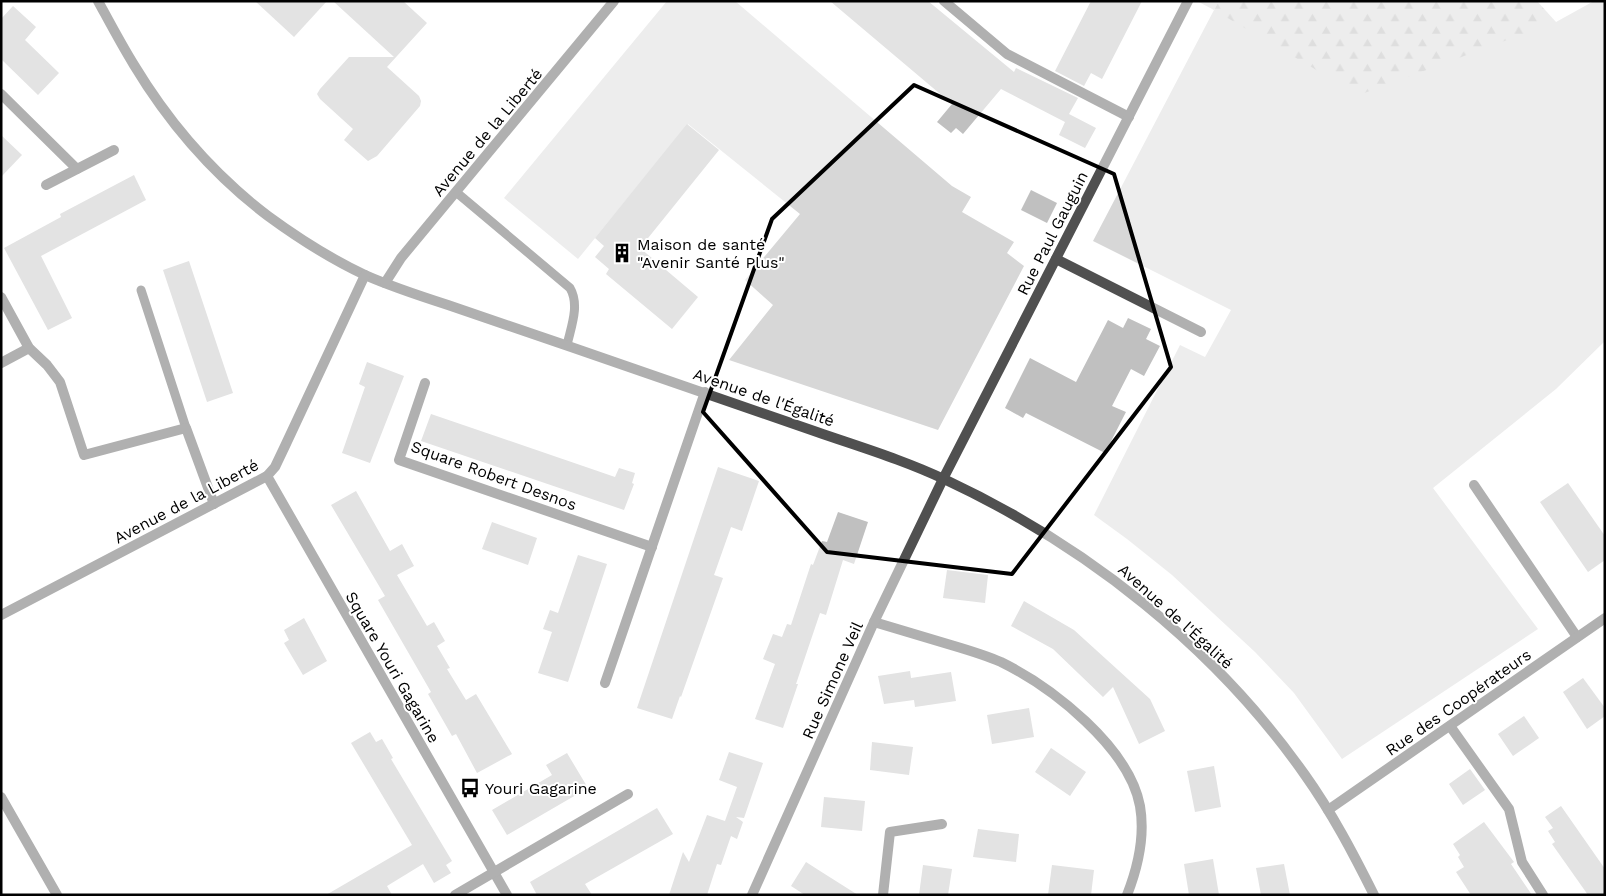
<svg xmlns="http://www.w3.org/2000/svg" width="1606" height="896" viewBox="0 0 1606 896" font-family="'Work Sans',sans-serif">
  <defs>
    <pattern id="forest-firs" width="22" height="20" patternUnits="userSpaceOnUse" patternTransform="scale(1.25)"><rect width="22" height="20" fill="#d7d7d7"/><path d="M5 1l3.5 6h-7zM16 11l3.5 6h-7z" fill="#b7b7b7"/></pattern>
  </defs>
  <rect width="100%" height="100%" fill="#fff"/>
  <g fill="#d7d7d7">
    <path d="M667,1H735L952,186L971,197L962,212L1014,242L1007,253L1024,266L938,430L729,360L773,305L745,280L800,214L688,124L578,259L504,198Z"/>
    <path d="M1197,1H1219L1214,10L1556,22L1594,1H1605V341L1556,389L1433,488L1538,629L1342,759L1294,693L1255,652L1172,575L1127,539L1094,515L1180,345L1205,357L1231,310L1093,241L1214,10Z"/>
  </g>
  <path fill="url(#forest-firs)" d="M1219,1H1537L1556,22L1359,95L1214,10Z"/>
  <g fill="#c0c0c0">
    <path d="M255,1H327L294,37Z"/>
    <path d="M333,1H403L427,23L387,67L419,96L421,101L420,106L377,156L368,161L344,140L353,129L320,99L317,94L320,89L349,57H394Z"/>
    <path d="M830,1H928L1014,72L1016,68L1078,98L1069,114L1096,128L1085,148L1059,135L1065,122L1001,89L963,134L956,128L951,133L937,122L952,104Z"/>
    <path d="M1091,1H1142L1102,79L1091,73L1084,86L1055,71Z"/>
    <path d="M13,6L36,27L25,40L59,73L38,95L1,59V19Z"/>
    <path d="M687,124L719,150L640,248L698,297L672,329L606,274L609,269L595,257L604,246L595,238Z"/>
    <path d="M1,135L22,155L1,177Z"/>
    <path d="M134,175L146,200L41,256L72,318L48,330L4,248L61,217L60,214Z"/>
    <path d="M1031,190L1057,203L1047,223L1021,210Z"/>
    <path d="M189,261L233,393L207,402L163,270Z"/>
    <path d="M1128,318L1151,329L1146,339L1160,346L1144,376L1131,369L1112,406L1126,412L1105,453L1026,413L1023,418L1005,408L1030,358L1076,382L1108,320L1123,328Z"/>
    <path d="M367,362L404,376L370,463L342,453L365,387L359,384Z"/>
    <path d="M431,414L615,477L619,468L635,473L632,483L634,484L624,510L421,441Z"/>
    <path d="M718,467L759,481L742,531L731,527L714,575L723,578L681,697L680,696L672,719L637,708Z"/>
    <path d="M1568,483L1605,536V560L1588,572L1540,502Z"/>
    <path d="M356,491L390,551L402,544L414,566L397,575L427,626L434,622L445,641L437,646L450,668L447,669L466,700L476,694L512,754L477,773L456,734L452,736L428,694L431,692L378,600L385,596L331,505Z"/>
    <path d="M838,512L868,522L854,564L843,560L826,615L820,613L796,684H798L783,728L755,719L775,664L763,659L773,634L782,637L787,624L791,625L811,564L813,565L822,541L827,542Z"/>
    <path d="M492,522L537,538L528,565L482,549Z"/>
    <path d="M578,555L607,564L568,682L538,673L552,632L543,629L550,610L558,613Z"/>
    <path d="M947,570L988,575L985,603L943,598Z"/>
    <path d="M1024,601L1074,630L1150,699L1165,731L1139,744L1113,687L1103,697L1053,649L1011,626Z"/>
    <path d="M304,618L327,661L303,675L284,643L289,640L284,630Z"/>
    <path d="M910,671L911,678L951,672L956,701L915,707L914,700L884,704L878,676Z"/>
    <path d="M1583,678L1605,708V716L1587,729L1563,692Z"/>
    <path d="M1029,708L1034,737L992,744L987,715Z"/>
    <path d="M1524,716L1539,738L1513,756L1498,734Z"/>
    <path d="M370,732L376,742L382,739L393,758L391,759L452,861L446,865L451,873L434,883L423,864L387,886L392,895H326L412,845L351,743Z"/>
    <path d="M872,742L913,747L909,775L870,770Z"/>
    <path d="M1051,748L1086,772L1070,796L1035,772Z"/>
    <path d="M729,752L763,763L744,818L736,817L743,822L737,839L731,836L721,865L717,864L707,895H669L683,852L689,862L707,815L725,821L737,787L719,780Z"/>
    <path d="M567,753L588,788L507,835L492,810L552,775L546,765Z"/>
    <path d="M1214,766L1221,807L1195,812L1187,771Z"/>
    <path d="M1470,769L1485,790L1463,805L1449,784Z"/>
    <path d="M824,797L865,801L862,831L821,827Z"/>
    <path d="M1561,806L1605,869V895H1588L1552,844L1555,842L1548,831L1553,828L1545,817Z"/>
    <path d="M657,808L673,834L585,884L592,895H537L530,882Z"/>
    <path d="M1484,822L1514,862L1511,864L1532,895H1471L1456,872L1464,867L1458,857L1460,855L1453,844Z"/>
    <path d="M978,829L1019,834L1016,862L973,857Z"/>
    <path d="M1213,859L1219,895H1189L1184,864Z"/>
    <path d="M806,862L820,871L858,895H805L791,886Z"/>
    <path d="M1284,864L1290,895H1261L1256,868Z"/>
    <path d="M923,865L952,869L948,895H919Z"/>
    <path d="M1052,865L1094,870L1091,895H1048Z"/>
  </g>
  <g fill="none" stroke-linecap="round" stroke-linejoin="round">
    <g stroke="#505050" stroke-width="9">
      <path d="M456,192L570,288C580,305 571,327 567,345"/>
      <path d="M141,290L186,428"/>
    </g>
    <g stroke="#505050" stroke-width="10">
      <path d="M98,1C110,23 121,44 134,65C169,123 214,175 268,216C298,238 331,259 365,275C392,287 420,296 448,305C489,319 530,333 571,347C653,375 735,403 817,432C860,447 904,460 946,480C1087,546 1215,647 1305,775C1332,813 1353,853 1374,895"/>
      <path d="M944,1L1007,54L1129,117"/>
      <path d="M1,94L77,169"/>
      <path d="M46,185L114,150"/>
      <path d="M1056,259L1201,332"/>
      <path d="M385,283L401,258L614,1"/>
      <path d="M1,297L29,348L47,365L60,382L84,455L186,428L214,504"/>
      <path d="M1,363L29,348"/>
      <path d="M425,383L399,460L652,547"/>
      <path d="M267,476L507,895"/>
      <path d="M1474,485L1577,637"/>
      <path d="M1,615L267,476L275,467L285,446L365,275"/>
      <path d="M874,622C900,630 925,637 951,645C968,650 985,655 1001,662C1052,687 1129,747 1140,806C1145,835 1138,867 1127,895"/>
      <path d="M605,683L705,392"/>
      <path d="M1450,726L1509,809L1522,862L1543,895"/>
      <path d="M1,797L57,895"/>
      <path d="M1328,810L1605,618"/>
      <path d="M455,895L628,794"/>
      <path d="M752,895L874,622L943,479L1188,1"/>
      <path d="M883,895L890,832L942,824"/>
    </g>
  </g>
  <path d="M0 0H1606V896H0ZM914,85L1114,174L1171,367L1012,574L827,552L703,412L772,219Z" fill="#fff" fill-opacity=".55" fill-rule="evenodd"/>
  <path fill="none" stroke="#000" stroke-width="4" stroke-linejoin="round" d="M914,85L1114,174L1171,367L1012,574L827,552L703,412L772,219Z"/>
  <defs>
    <symbol id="building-bare" viewBox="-9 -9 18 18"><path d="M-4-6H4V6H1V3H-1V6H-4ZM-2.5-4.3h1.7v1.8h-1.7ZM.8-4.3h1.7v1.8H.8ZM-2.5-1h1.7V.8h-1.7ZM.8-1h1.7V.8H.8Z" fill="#000" stroke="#fff" stroke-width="2.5" paint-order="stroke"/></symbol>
    <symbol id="bus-bare" viewBox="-9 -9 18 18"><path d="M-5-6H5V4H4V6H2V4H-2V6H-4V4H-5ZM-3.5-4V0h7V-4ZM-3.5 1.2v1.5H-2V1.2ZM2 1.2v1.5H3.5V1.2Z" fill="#000" stroke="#fff" stroke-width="2.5" paint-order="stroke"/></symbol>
  </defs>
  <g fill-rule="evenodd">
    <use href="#building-bare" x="608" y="239" width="28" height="28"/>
    <use href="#bus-bare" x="456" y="774" width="28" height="28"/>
  </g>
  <g text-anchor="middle" stroke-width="4" stroke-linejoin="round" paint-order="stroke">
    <g font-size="16" fill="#000" stroke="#fff">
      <text transform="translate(487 132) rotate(-50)" y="6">Avenue de la Liberté</text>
      <text transform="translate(1052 233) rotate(-63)" y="6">Rue Paul Gauguin</text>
      <text transform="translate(764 397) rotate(19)" y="6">Avenue de l'Égalité</text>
      <text transform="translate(494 475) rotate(20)" y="6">Square Robert Desnos</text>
      <text transform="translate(186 501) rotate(-28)" y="6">Avenue de la Liberté</text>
      <text transform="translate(1176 616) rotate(42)" y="6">Avenue de l'Égalité</text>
      <text transform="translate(393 667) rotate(60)" y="6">Square Youri Gagarine</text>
      <text transform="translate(832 680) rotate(-66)" y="6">Rue Simone Veil</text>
      <text transform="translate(1458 702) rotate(-35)" y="6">Rue des Coopérateurs</text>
    </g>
    <g font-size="16" fill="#000" stroke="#fff" text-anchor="start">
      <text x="637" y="250">Maison de santé<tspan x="637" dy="18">"Avenir Santé Plus"</tspan></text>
      <text x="485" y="794">Youri Gagarine</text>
    </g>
  </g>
  <rect width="1606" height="896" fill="none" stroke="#000000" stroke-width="5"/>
</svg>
